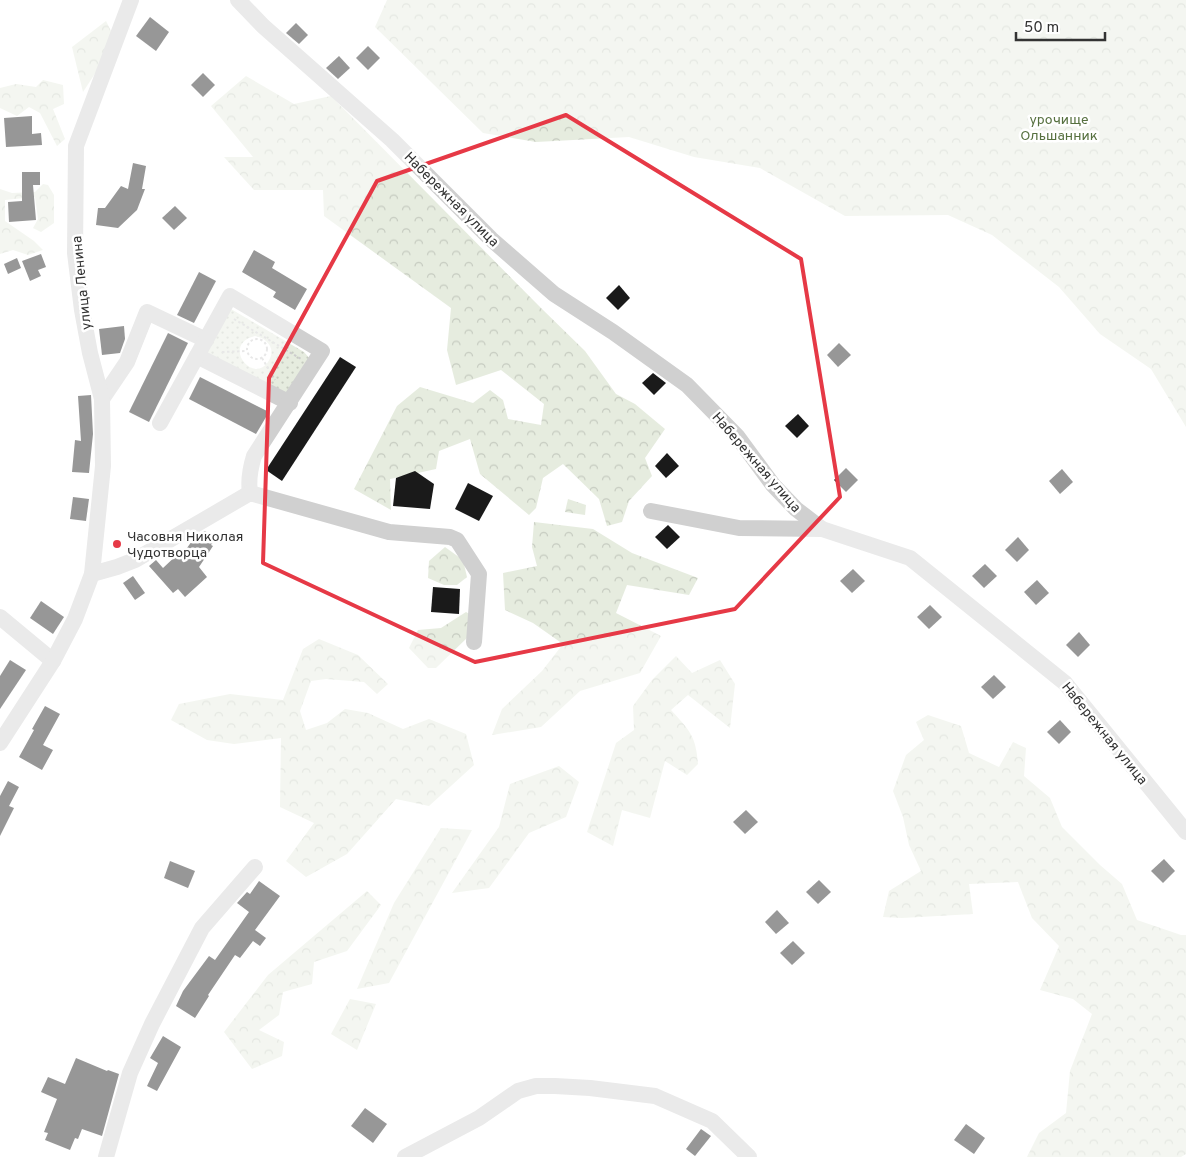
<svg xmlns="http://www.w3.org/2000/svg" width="1186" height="1157" viewBox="0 0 1186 1157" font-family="Overpass,sans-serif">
  <defs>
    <pattern id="grass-dots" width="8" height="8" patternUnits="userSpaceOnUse" patternTransform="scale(1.25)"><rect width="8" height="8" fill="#e6ecdf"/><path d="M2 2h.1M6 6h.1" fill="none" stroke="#c6cbc0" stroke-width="1.8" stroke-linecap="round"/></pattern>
    <pattern id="forest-crowns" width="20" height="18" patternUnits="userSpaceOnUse" patternTransform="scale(1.25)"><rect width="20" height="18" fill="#e6ecdf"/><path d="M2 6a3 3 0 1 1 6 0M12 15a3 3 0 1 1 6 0" fill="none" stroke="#c6cbc0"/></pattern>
  </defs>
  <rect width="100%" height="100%" fill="#fff"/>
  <path fill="url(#grass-dots)" fill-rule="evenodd" d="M231,309L304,352L312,361L291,394L279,393L209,355L205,350ZM255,336C267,338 277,349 268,362C252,385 221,344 255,336Z"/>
  <g fill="url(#forest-crowns)">
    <path d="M387,0H1186V427L1151,369L1100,334L1059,287L992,235L948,215L845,216L760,168L694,157L629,137L536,142L483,133L375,27Z"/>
    <path d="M106,21L113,35L100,66L83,92L72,47Z"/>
    <path d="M246,76L294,104L331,96L541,308L585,351L616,394L635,404L665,429L645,458L652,476L629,501L622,522L607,526L599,499L563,464L543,478L536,508L529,515L480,474L470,439L439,451L436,469L390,479L391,510L354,489L397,406L420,387L473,403L490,390L503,400L508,419L541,425L544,404L501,370L456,385L447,350L451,308L324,216L323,190H254L224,157H253L211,106Z"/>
    <path d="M43,80L63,85L64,104L53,109L65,139L57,146L40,113L29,107L17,116L0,108V88L16,84L36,87Z"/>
    <path d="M43,184L48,185L54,195V223L41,232L33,228L38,219L35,197L5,200V221L34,241L43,250L28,255L13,250L0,254V189L12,193L35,192Z"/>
    <path d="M568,499L586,505L585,515L565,512Z"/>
    <path d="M534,522L593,529L632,553L698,578L689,595L627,585L616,613L661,636L640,673L580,691L541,727L492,735L502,709L542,671L563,644L533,623L505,610L503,573L537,566L532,547Z"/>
    <path d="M445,547L463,560L467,577L457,585H444L428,578L429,561Z"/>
    <path d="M466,612L473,616L469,636L436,668H428L409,648L418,630L441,628Z"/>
    <path d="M319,639L358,655L388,684L377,694L364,682L326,679L311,681L300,711L306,730L327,723L345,709L368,713L403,729L429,719L466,734L474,765L429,806L396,799L347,854L306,877L286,861L314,823L280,807L281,738L234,744L207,740L171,720L179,704L230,694L283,700L303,649Z"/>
    <path d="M676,656L692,673L720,660L735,684L730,728L688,695L671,710C689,730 696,735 698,764L687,775L665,761L650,818L622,810L613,846L587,832L616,743L634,730L633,706L652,680Z"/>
    <path d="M928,715L961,726L969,753L999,767L1013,742L1026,748L1024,776L1050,798L1062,827L1100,865L1122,884L1137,920L1181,935H1186V1154L1181,1157H1027L1039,1133L1066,1113L1070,1071L1092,1014L1073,999L1040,990L1059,946L1032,918L1018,882L969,884L973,914L902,918L883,917L889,891L921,871L909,845L903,817L893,791L906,755L924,740L916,722Z"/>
    <path d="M559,766L579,782L566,817L529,833L489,888L452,893L499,827L510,784Z"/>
    <path d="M441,828L472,830L389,983L357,989L394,903Z"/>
    <path d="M367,891L381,905L347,951L314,962L312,984L283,992L279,1015L259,1030L284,1042L282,1056L252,1069L224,1032L268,975Z"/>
    <path d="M350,999L376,1004L357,1050L331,1034Z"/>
  </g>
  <g fill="#1a1a1a">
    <path d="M150,17L169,32L156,51L136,36Z"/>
    <path d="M296,23L308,35L299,44L286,33Z"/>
    <path d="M368,46L380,58L368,70L356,58Z"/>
    <path d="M339,56L350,68L338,79L326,68Z"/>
    <path d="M203,73L215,85L203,97L191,85Z"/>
    <path d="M32,116V134L41,133L42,145L6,147L4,118Z"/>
    <path d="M133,163L146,166L142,189H145L137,210L118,228L96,225L98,208H105L121,186L128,189Z"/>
    <path d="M22,172H40V185H33L36,220L9,222L8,202L22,201Z"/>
    <path d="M175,206L187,218L174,230L162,218Z"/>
    <path d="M254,250L275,262L272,268L307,289L295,310L273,297L276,292L242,272Z"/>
    <path d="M41,254L46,267L38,270L41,276L30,281L22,261Z"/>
    <path d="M17,258L21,268L8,274L4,264Z"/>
    <path d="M199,272L216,281L194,323L177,315Z"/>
    <path d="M619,285L630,298L618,310L606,298Z"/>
    <path d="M124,326L125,339L120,353L102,355L99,329Z"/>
    <path d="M168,333L188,343L149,422L129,412Z"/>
    <path d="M839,343L851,355L838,367L827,355Z"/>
    <path d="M340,357L356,367L282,481L266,470Z"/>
    <path d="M653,373L666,383L654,395L642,383Z"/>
    <path d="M200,377L269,412L256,434L189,399Z"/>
    <path d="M91,395L93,434L89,473L72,472L75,440L81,441L78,396Z"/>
    <path d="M798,414L809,426L797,438L785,426Z"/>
    <path d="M667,453L679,466L666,478L655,466Z"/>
    <path d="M846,468L858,480L846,492L834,480Z"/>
    <path d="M1062,469L1073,482L1060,494L1049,481Z"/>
    <path d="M415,471L434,484L430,509L393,506L396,478Z"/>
    <path d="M468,483L493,496L479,521L455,509Z"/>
    <path d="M73,497L89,499L86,521L70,519Z"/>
    <path d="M668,525L680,537L667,549L655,537Z"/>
    <path d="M205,531L216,538L211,545L213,546L199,567L207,577L185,597L178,589L173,593L149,566L156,560L163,568L179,553L181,556L195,537Z"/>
    <path d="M1018,537L1029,550L1017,562L1005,550Z"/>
    <path d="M985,564L997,576L984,588L972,576Z"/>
    <path d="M853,569L865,581L852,593L840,581Z"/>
    <path d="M133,576L145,593L135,600L123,583Z"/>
    <path d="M1037,580L1049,593L1036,605L1024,592Z"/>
    <path d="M433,587L460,589L459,614L431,612Z"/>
    <path d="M41,601L64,617L53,634L30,618Z"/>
    <path d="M930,605L942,617L929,629L917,617Z"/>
    <path d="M1079,632L1090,645L1078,657L1066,645Z"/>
    <path d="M10,660L26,670L0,709V676Z"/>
    <path d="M994,675L1006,687L993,699L981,687Z"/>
    <path d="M45,706L60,714L43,745L53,750L42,770L19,757L34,730L32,729Z"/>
    <path d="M1060,720L1071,732L1059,744L1047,732Z"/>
    <path d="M8,781L19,787L9,806L14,808L0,836V796Z"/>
    <path d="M746,810L758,822L745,834L733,822Z"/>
    <path d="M1164,859L1175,871L1163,883L1151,871Z"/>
    <path d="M170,861L195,871L188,888L164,878Z"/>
    <path d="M819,880L831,892L818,904L806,892Z"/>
    <path d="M259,881L280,896L255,930L266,938L260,946L253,941L240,958L235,955L208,995L209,996L195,1018L176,1006L183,991L209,956L215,960L249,912L237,903L247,892L250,894Z"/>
    <path d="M777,910L789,923L776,934L765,922Z"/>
    <path d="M793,941L805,953L792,965L780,953Z"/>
    <path d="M163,1036L181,1047L157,1091L147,1086L158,1063L150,1058Z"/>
    <path d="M76,1058L107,1071L108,1070L119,1074L102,1136L82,1129L78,1139L75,1138L70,1150L45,1140L48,1133L44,1132L57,1099L41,1092L48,1077L65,1084Z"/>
    <path d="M365,1108L387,1124L373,1143L351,1126Z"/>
    <path d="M966,1124L985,1138L974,1154L954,1140Z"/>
    <path d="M701,1129L711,1136L695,1156L686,1149Z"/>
  </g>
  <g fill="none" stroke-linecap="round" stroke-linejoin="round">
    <g stroke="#cdcdcd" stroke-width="2" stroke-dasharray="2.5 2.5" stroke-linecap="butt">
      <path d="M234,319L301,359"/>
      <circle cx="257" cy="349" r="10"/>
      <path d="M222,352L247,351"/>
      <path d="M262,358L275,380"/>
    </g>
    <g stroke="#d0d0d0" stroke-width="16">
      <path d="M238,0L263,26L392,140L491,239L554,294L613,332L687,385L737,436L773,485L796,509L822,529L910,558L1065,683L1186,832"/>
      <path d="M197,356L290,403"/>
      <path d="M102,399L127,362L147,312L206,340"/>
      <path d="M160,423L230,296L322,351L254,456C250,469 248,480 250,493"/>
      <path d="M651,511L739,528L822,529"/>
      <path d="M92,574L117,567L135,560L250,493L389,532L450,537L457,540L479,574L474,642"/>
      <path d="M0,617L53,661"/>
      <path d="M0,743L53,661L75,619L92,574L103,466L102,399L90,353L82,310L75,253L76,146L131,0"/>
      <path d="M106,1157L130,1073L152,1024L202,928L255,867"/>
      <path d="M405,1157L479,1118L518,1091L536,1086H555L590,1088L655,1096L712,1121L749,1157"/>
    </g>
  </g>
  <path d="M0 0H1186V1157H0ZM566,115L801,259L840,497L735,609L475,662L263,563L269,378L377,181Z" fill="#fff" fill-opacity=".55" fill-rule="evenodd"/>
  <path fill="none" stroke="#e63946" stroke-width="4" stroke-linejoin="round" d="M566,115L801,259L840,497L735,609L475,662L263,563L269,378L377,181Z"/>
  <circle fill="#e63946" stroke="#fff" stroke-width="2" cx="117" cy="544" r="5"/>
  <g text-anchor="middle" stroke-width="5" stroke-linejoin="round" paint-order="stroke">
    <g font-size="14" fill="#56703f" stroke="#fff">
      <text x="1059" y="124">урочище<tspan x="1059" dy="16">Ольшанник</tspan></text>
    </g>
    <g font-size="14" fill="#333" stroke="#fff">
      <text transform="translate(452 199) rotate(45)" y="5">Набережная улица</text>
      <text transform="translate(81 283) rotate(-96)" y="5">улица Ленина</text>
      <text transform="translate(757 462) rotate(49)" y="5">Набережная улица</text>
      <text transform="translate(1105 733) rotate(51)" y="5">Набережная улица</text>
    </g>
    <g font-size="14" fill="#333" stroke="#fff" text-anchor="start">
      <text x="127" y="541">Часовня Николая<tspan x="127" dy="16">Чудотворца</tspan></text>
    </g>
  </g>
  <path d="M1016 32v8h89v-8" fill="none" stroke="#333333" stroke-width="2.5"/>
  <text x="1024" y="32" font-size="15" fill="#333333" stroke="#ffffff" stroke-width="4" paint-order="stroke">50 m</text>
</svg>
